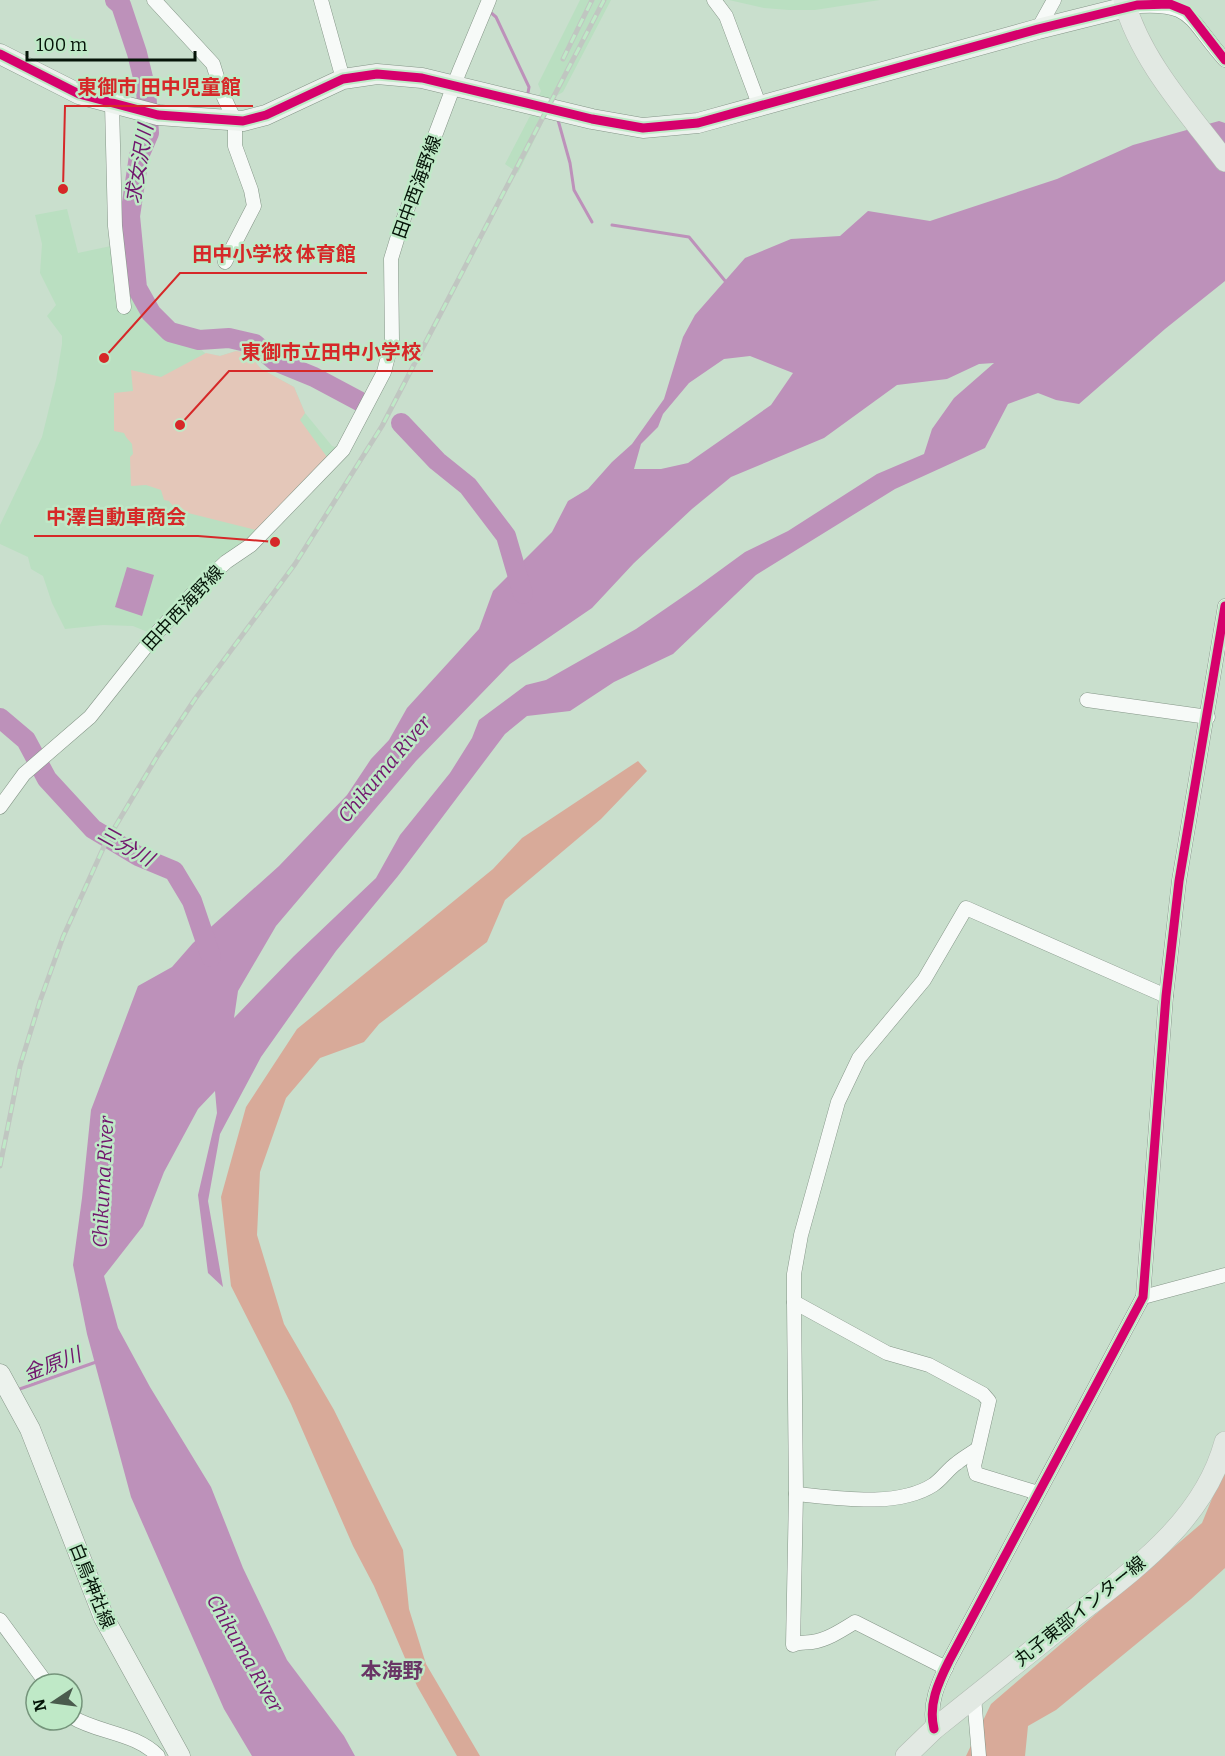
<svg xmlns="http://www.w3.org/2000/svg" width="1225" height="1756" viewBox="0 0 1225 1756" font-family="Bitter,'Noto Sans JP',serif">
  <rect width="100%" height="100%" fill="#c9dfcd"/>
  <g fill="#badfc1">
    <path d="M580,0H611L563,92L556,96L518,173L505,164L530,116L541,91L538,84Z"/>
    <path d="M729,0H880L815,10H789L764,8Z"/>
    <path d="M67,209L78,253L125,243L130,289L142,314L161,332L196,345L206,354L220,356L236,351L248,353L261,369L294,387L305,413L332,446L343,450L155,635L133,626L103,625L65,629L52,603L43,576L31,569L28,557L0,544V525L42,437L56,380L62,344V336L47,316L56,305L40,273L42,244L35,215Z"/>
  </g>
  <path fill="#e4c7b9" d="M236,351L248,353L261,369L294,387L305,413L300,420L327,457L256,530L176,510L169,501L164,500L161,490L146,485L131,486L130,457L133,454L132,444L126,437L124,433L114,431V393L133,391L131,370L161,377L206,353L220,356Z"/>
  <g fill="#d8aa99">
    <path d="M638,761L647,771L601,819L505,900L487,942L379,1024L364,1042L320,1058L286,1098L260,1172L257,1235L284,1324L334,1410L403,1550L409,1609L426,1664L480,1756H457L417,1686L374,1586L353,1546L291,1404L231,1286L221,1197L246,1107L297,1029L493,869L522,838Z"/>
    <path d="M1225,1467V1568L1191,1599L1056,1710L1028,1726L1025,1756H966L991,1704L1202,1523Z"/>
  </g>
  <g fill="#bd91ba" fill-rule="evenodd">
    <path d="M1219,121L1225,123V281L1165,329L1079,404L1056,400L1038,393L1008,404L985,448L895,489L756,575L673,654L614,682L570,711L527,716L505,734L398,876L336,951L261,1057L220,1134L208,1201L223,1287L208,1273L198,1195L217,1113L215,1091L198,1109L164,1172L143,1226L104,1276L118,1328L150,1387L211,1487L243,1568L287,1660L344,1736L355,1756H252L224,1709L131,1497L87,1334L73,1265L82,1198L91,1110L138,986L172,967L193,943L279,866L347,795L371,759L389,740L407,708L479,629L493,591L552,532L568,501L588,489L612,462L632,444L664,399L683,337L695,315L745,258L791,239L840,236L868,211L930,221L1057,179L1133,145ZM750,356L793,373L771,405L688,463L661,469H634L641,444L658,427L663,414L689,383L724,359ZM994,363L954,398L932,429L924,454L877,474L788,531L745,552L697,587L636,629L546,680L526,685L479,720L472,738L450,773L400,835L376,878L294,956L234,1018L238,991L276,926L416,761L510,664L592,608L634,563L692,509L731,477L824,438L897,385L947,379L979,364Z"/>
    <path d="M127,567L154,575L142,616L115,607Z"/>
  </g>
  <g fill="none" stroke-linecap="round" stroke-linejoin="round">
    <g stroke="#bd91ba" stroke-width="3">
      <path d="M489,11L496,17L529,87L528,93"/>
      <path d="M558,120L570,163L574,190L592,222"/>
      <path d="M612,225L689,237L726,282"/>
      <path d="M17,1390L99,1361"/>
    </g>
    <g stroke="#bd91ba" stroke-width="20">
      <path d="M115,0L121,5L137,53L146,90L149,133L139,156L130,216L137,288L151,313L170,332L199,340L229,338L255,344L275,361L314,377L359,401"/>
      <path d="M401,423L437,461L468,486L506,536L523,594"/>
      <path d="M0,718L26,740L47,779L93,829L138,856L174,871L192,901L211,957"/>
    </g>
    <defs>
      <g id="street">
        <path d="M154,0L213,64L222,93L235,121V146L251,190L254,206L225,262"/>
        <path d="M321,0L343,79"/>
        <path d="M714,0L726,16L760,107"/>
        <path d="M1126,7C1195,0 1187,18 1225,60"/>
        <path d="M1038,29L1054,0"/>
        <path d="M112,104L115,226L124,307"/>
        <path d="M1087,700L1208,717"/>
        <path d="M0,807L24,774L90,717L155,635L198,588L226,562L251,545L343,450L384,372L392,341L391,259L402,223L459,72L489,0"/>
        <path d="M1143,1297L1225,1275"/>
        <path d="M794,1302L796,1494L793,1645C799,1642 805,1643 812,1642C827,1640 842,1630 855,1622L946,1668"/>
        <path d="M1038,1493L976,1474L974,1466L989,1401L983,1394L929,1365L887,1353L794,1302V1274L801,1235L838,1102L859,1058L924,980L966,908L1166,996"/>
        <path d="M796,1494C837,1498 897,1508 933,1485C942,1479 948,1469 957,1463C963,1458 970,1454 976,1450"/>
        <path d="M0,1620L47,1684"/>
        <path d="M974,1697L979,1756"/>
        <path d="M72,1717C98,1733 136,1733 158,1756"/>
        <path d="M934,1729C928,1705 938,1683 949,1661L1143,1297L1166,996L1179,881L1225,606"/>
      </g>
      <g id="secondary">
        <path d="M0,54L79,94L158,115L243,121L266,115L343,79L377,74L422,78L592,119L643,128L698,123L1038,29L1126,7"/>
        <path d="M0,1374L30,1429L104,1618L180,1756"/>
      </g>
      <g id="primary">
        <path d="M1124,0C1140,60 1188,112 1225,161"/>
        <path d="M906,1756L934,1729C978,1694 1022,1659 1066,1623C1129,1573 1203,1524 1225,1442"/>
      </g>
    </defs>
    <use href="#street" stroke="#859688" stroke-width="15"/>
    <use href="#secondary" stroke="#859688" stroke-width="21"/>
    <use href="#primary" stroke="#b1bcb2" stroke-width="22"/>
    <use href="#street" stroke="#f7faf8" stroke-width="14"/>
    <use href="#secondary" stroke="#ecf2ed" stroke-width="20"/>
    <use href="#primary" stroke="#e2e9e3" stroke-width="21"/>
    <defs>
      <g id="rail">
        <path d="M563,59L592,0"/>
        <path d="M0,1166L20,1066L40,1001L63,937L106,842L158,755L195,699L295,564L382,426L604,0"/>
      </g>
    </defs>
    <use href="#rail" stroke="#c0c6c1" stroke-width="5"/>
    <use href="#rail" stroke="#bfe9c7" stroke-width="3" stroke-dasharray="9" stroke-linecap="butt"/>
    <defs>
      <g id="cycleway">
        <path d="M0,54L79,94L158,115L243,121L266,115L343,79L377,74L422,78L592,119L643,128L698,123L1038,29L1137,5L1170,4L1187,11L1225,60"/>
        <path d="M934,1729C928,1705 938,1683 949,1661L1143,1297L1166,996L1179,881L1225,606"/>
      </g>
    </defs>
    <use href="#cycleway" stroke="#bfe9c7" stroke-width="13"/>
    <use href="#cycleway" stroke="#d6006c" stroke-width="9"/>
  </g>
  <g text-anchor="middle" stroke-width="5" stroke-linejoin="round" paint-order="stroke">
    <g font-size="18" fill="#051408" stroke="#bfe9c7">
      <text transform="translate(417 187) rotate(-70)" y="6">田中西海野線</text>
      <text transform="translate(183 608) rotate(-47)" y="6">田中西海野線</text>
      <text transform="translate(92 1586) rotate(68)" y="6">白鳥神社線</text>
      <text transform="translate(1080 1611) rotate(-39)" y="6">丸子東部インター線</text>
    </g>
    <g font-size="20" font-style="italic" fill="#71166d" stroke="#bfe9c7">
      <text transform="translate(139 164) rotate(-80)" y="7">求女沢川</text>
      <text transform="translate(384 769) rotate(-50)" y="7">Chikuma River</text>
      <text transform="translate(126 846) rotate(29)" y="7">三分川</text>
      <text transform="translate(103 1182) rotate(-87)" y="7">Chikuma River</text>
      <text transform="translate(52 1364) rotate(-21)" y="7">金原川</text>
      <text transform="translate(245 1653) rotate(60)" y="7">Chikuma River</text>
    </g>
    <g font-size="21" font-weight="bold" fill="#693565" stroke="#bfe9c7">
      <text x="392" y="1678">本海野</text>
    </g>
  </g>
  <path fill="none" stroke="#d62828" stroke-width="2" d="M63 189L65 106H253M104 358L180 273H367M180 425L229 371H433M275 542L198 536H34"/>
  <g fill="#d62828" stroke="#bfe9c7" stroke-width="2">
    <circle cx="63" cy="189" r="6"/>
    <circle cx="104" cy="358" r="6"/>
    <circle cx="180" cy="425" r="6"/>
    <circle cx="275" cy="542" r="6"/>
  </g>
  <g font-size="20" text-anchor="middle" font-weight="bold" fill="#d62828" stroke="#bfe9c7" stroke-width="5" stroke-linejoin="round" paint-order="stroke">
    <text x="159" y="94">東御市 田中児童館</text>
    <text x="274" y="261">田中小学校 体育館</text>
    <text x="331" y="359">東御市立田中小学校</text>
    <text x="116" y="524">中澤自動車商会</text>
  </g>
  <g transform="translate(54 1702) rotate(257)"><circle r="28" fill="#bfe9c7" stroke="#75947b" stroke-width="1.5"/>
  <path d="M0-4.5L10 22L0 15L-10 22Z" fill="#4a5b4d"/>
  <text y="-9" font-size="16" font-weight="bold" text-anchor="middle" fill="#051408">N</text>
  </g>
  <path d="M27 51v9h168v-9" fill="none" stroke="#051408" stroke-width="3"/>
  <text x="36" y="51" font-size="18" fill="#051408" stroke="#bfe9c7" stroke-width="4.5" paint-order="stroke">100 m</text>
</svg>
